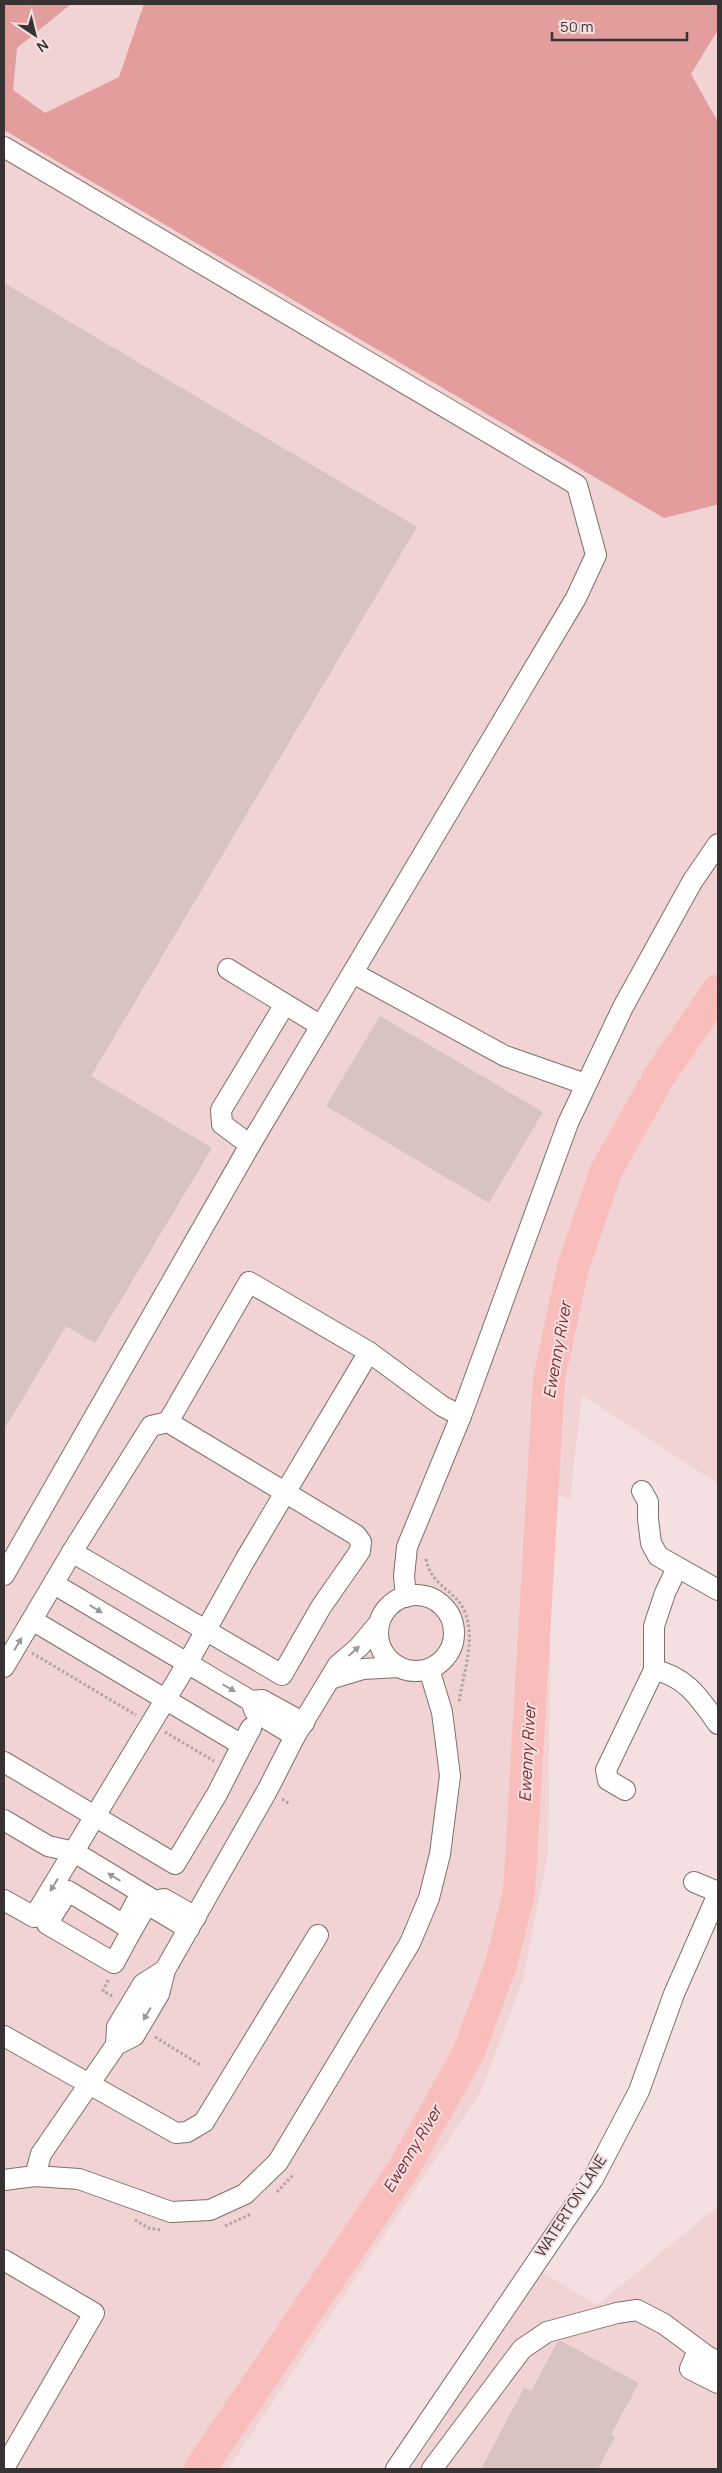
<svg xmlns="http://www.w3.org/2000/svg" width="722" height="2473" viewBox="0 0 722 2473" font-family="Manrope,sans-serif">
  <rect width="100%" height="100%" fill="#f4e0e0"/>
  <g fill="#f0d3d2">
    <path d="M4,4H718V1484L582,1395L570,1499L552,1493L548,1853L523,1979L481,2091L228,2469H4Z"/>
    <path d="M718,2206V2469H411L540,2271L597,2305Z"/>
  </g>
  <path fill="#e49d9d" d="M4,4H71L17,48L13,90L45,113L119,77L144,4H718V30L691,74L718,122V502L716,505L664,518L4,130Z"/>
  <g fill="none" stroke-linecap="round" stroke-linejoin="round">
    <path stroke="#f9bdbc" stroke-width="32" d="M200,2469L404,2168L469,2052L501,1964L519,1893L549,1379L573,1267L606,1171L659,1077L718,990"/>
  </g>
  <g fill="#d6c3c2">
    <path d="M4,283L417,527L91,1076L212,1148L95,1343L66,1326L4,1430Z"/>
    <path d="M380,1016L543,1112L489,1203L326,1106Z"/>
    <path d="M558,2341H561L639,2383L611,2434L615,2437L598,2469H481L524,2388L531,2391Z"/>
  </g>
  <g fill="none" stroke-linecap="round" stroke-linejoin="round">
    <defs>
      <g id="minor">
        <path d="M4,147L577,485L596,555L576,598L250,1145L4,1575"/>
        <path d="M228,969L321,1026"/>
        <path d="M353,973L505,1056L585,1084"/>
        <path d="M250,1145L222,1124L221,1110L285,1004"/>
        <path d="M168,1422L356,1535L361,1542L360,1551L321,1607L282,1675L72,1552L151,1426Z"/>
        <path d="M168,1422L249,1282L369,1352L442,1406L461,1416"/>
        <path d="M642,1491L648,1502V1519L651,1543L658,1556L718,1590"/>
        <path d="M54,1584L251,1701L262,1700L304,1723"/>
        <circle cx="416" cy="1633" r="38"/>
        <path d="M406,1597L404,1576L407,1547L461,1416L568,1123L623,1007L692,882L718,844"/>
        <path d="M32,1620L242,1745L251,1728"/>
        <path d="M4,1667L72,1552"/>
        <path d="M654,1670C686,1676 700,1699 718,1724"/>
        <path d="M330,1679L363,1669L399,1667"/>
        <path d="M251,1701L255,1712L295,1736"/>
        <path d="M4,1762L175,1864L217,1794L242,1745"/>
        <path d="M625,1790L608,1780L606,1770L654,1670V1626L665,1593L677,1568"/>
        <path d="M4,1820L48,1846L74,1852L155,1901L164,1899L196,1917"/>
        <path d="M694,1882L718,1892"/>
        <path d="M141,1893L124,1925L132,1930L150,1899"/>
        <path d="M4,1900L34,1917L187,1664L245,1560L369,1352"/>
        <path d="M155,1901L157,1910L189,1929"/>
        <path d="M124,1925L68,1891L47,1924L114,1963L132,1930"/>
        <path d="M165,1970L143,1984L117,2027L116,2045L134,2036L159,1994L165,1970L267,1791L295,1736L338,1665L359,1647L379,1623"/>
        <path d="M4,2036L176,2133L187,2132L204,2122L318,1935"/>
        <path d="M35,2176L41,2154L116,2045"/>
        <path d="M4,2180L35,2176L79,2179L171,2212L210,2210L245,2194L278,2162L410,1943L429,1898L440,1854L450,1776L442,1712L429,1669"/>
        <path d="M4,2260L94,2313L4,2468"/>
        <path d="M698,2350L690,2369L718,2383"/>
        <path d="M396,2469L593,2179L639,2091L674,1994L718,1894"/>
        <path d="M432,2469L522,2349L547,2332L617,2313L637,2310L664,2324L707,2356L718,2362"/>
      </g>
    </defs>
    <use href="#minor" stroke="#806e6e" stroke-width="22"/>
    <g stroke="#b1a2a2" stroke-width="3" stroke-dasharray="2.5 2.5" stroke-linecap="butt">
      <path d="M426,1559C431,1586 455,1590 464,1610C477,1638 463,1673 459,1702"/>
      <path d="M32,1653L136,1715"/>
      <path d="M165,1732L214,1761"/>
      <path d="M282,1799L290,1804"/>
      <path d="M108,1980L103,1991L114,1997"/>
      <path d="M155,2037L202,2066"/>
      <path d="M277,2192L293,2175"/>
      <path d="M135,2220L148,2228L162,2230"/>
      <path d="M225,2226L251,2214"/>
    </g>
    <use href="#minor" stroke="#fff" stroke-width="20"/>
  </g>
  <defs><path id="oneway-solid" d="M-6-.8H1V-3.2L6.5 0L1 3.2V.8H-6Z" transform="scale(1.25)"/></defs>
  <g fill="#9c9898">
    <use href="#oneway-solid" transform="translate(96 1609) rotate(31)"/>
    <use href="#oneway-solid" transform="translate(18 1644) rotate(-59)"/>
    <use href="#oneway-solid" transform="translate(354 1651) rotate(-42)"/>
    <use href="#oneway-solid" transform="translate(229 1688) rotate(30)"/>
    <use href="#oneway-solid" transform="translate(114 1877) rotate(-149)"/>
    <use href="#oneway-solid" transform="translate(54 1885) rotate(122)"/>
    <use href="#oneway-solid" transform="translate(147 2014) rotate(121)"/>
  </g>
  <g text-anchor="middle" stroke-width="4" stroke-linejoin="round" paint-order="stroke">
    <g font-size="15" fill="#393232" stroke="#f4e0e0">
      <text transform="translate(571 2206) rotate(-57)" y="5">WATERTON LANE</text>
    </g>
    <g font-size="16" font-style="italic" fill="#7d282f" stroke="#f4e0e0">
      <text transform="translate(557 1350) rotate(-80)" y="6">Ewenny River</text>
      <text transform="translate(527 1753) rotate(-87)" y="6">Ewenny River</text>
      <text transform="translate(412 2149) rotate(-59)" y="6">Ewenny River</text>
    </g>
  </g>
  <rect width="722" height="2473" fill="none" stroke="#393232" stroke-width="10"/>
  <g transform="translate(35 35) rotate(145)" stroke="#f4e0e0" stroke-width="4" paint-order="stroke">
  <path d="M0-4L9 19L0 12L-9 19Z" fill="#393232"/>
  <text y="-8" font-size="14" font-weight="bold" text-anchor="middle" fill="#393232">N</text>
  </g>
  <path d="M552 32v8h135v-8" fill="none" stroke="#393232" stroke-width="2.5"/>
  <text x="560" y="32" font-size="15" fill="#393232" stroke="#f4e0e0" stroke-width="4" paint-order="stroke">50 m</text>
</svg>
